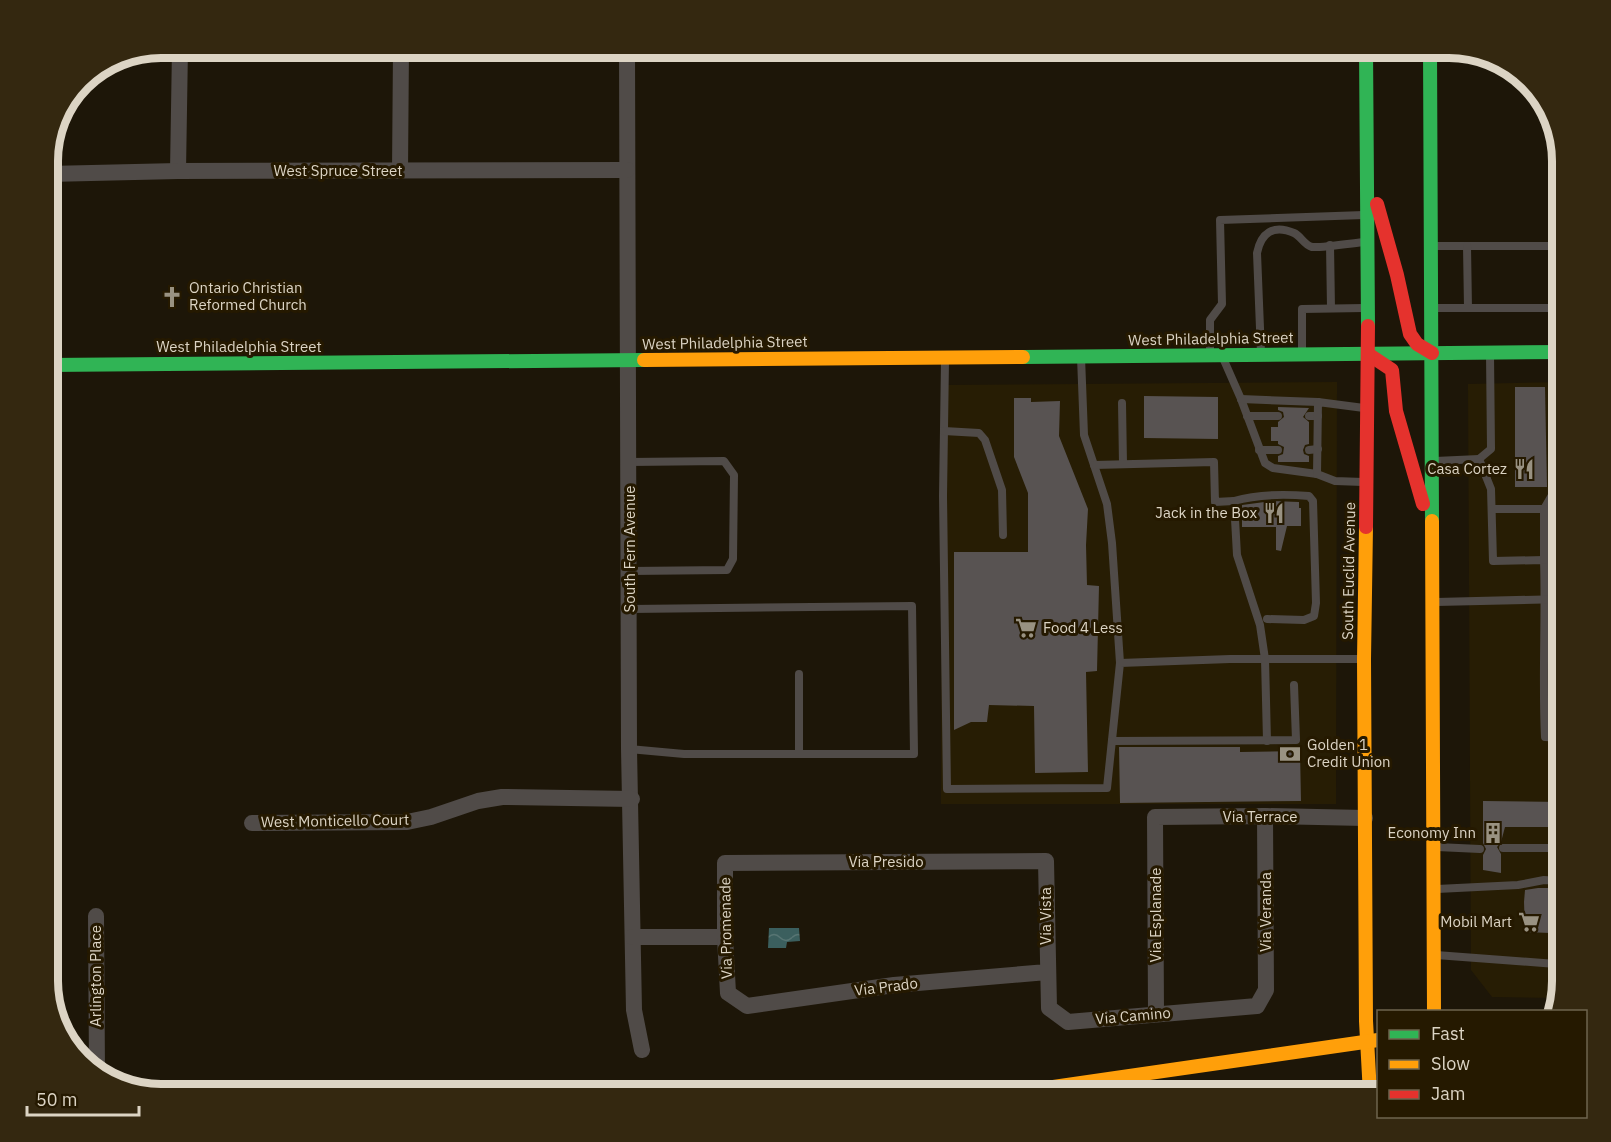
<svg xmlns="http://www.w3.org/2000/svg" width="1611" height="1142" viewBox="0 0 1611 1142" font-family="'IBM Plex Sans',sans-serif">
  <defs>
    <pattern id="water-waves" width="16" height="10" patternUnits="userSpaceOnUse" patternTransform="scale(1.5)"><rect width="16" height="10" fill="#3b5f5e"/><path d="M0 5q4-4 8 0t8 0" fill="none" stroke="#577573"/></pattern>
  </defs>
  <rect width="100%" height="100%" fill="#1d1608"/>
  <g fill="#271d04">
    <path d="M1337,382L1336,804H941L942,385Z"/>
    <path d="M1563,382V981L1557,998L1492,997L1471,970L1468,384Z"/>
  </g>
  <path fill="url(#water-waves)" d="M769,928H799L800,941L787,942L786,948H768Z"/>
  <g fill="#585352">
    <path d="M1515,387H1545L1547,487H1515Z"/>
    <path d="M1144,396L1218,397V439L1144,438Z"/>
    <path d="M1014,398H1031V402L1060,401L1059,436L1088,509L1086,545L1087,585L1099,586L1097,671L1086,672L1088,772L1035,773L1034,706L989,705L987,722H971L954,730V552H1028V493L1014,457Z"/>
    <path d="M1278,407L1309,408L1303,417L1309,422V444L1305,445L1303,450L1304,454L1309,456V462H1278V456L1283,454L1284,447L1278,444V441H1271V427H1278V422L1284,417L1283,412L1278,410Z"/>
    <path d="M1272,501L1299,502V508H1301V526H1287L1281,551L1276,550V527H1242V505Z"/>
    <path d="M1119,747H1240V752L1300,751L1301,801L1120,803Z"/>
    <path d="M1483,801L1563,802V827H1505L1501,842L1497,847L1501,854V873L1483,870V855L1486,849L1483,843Z"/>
    <path d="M1538,888H1549L1550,933L1525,932L1524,902L1525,890Z"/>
  </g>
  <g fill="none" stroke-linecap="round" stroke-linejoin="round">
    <g stroke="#504b48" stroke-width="8">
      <path d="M1561,153V222H1563"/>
      <path d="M1330,245L1331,308"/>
      <path d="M1435,246H1552V349"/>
      <path d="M1467,246L1468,308"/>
      <path d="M1436,308H1552"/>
      <path d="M1302,351V309L1364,308"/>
      <path d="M1210,353V320L1222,304L1220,220L1364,215"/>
      <path d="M1261,353L1257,253C1261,233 1273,224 1294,233C1301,236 1304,245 1312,247C1320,248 1354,243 1364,242"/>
      <path d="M1081,357L1084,435L1107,504L1112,543L1120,663"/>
      <path d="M1223,358L1241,399L1265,463L1273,468L1317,474L1335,481L1363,482"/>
      <path d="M945,361L943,496L947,789L1107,788L1120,663L1230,659H1361"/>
      <path d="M1241,399L1318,402"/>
      <path d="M1122,403L1123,464"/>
      <path d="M1247,416H1278"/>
      <path d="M1309,416H1318"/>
      <path d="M944,431L979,433L985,440L1002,490L1003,535"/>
      <path d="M1259,450H1278"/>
      <path d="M1309,450L1318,449"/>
      <path d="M1479,459L1491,449L1490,354"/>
      <path d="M1435,461L1479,459L1491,489L1493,561L1544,560C1546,619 1542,678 1545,737L1563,738"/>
      <path d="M629,462L724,461L734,475L733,559L727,570L630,571"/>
      <path d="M1094,465L1214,462L1215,502L1234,501L1237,555L1260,625L1265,659L1267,741"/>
      <path d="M1317,474L1318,402L1364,408"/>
      <path d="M1234,501C1258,494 1285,494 1309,496L1313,501L1316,603L1314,616L1304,620L1267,619"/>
      <path d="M1492,509H1544L1563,476"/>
      <path d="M1544,509V560"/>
      <path d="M1436,602L1563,599"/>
      <path d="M799,674V753"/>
      <path d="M1112,741L1296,740L1294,685"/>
      <path d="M629,749L684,754H914L912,606L630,609"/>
      <path d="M1437,847L1480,849"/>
      <path d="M1503,848H1563"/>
      <path d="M1436,955L1556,964L1559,881L1544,880L1518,885L1437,889"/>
    </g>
    <g stroke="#504b48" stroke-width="16">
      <path d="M627,48L629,749L634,1010L642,1050"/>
      <path d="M178,171L180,48"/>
      <path d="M400,171L401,48"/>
      <path d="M48,174L178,171L627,170"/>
      <path d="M252,823L407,822L431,817L478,801L502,797L632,799"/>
      <path d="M96,916L97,1072"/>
      <path d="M633,937H725"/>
      <path d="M1047,972L894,985L747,1006L728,993L725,937V863L1046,861L1049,1008L1068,1022L1257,1006L1266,990L1265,816"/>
      <path d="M1156,1013L1155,817L1265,816L1365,818"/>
    </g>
    <g stroke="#30b455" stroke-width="14">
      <path d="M1366,48L1368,326"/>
      <path d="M1430,48L1432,521"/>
      <path d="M1023,357L1563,352"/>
      <path d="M48,365L644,360"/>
    </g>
    <g stroke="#ff9f0a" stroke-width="14">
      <path d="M644,360L1023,357"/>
      <path d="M1432,521L1434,1012"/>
      <path d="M1366,527L1364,659L1366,1021L1370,1094"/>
      <path d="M1004,1094L1378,1040"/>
    </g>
    <g stroke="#e5322d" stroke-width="14">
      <path d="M1377,204L1397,275L1410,334L1417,344L1432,353"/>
      <path d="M1368,354L1392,370L1396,411L1423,504"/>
      <path d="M1366,527L1368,326"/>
    </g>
  </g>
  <defs>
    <symbol id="church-bare" viewBox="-9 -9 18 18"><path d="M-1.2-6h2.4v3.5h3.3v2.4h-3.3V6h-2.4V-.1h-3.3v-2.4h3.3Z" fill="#999282" stroke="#251900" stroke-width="2.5" paint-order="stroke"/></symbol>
    <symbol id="restaurant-bare" viewBox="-9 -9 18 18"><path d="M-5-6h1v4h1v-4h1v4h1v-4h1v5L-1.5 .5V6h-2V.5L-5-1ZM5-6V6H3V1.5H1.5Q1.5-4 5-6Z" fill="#999282" stroke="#251900" stroke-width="2.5" paint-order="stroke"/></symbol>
    <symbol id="supermarket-bare" viewBox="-9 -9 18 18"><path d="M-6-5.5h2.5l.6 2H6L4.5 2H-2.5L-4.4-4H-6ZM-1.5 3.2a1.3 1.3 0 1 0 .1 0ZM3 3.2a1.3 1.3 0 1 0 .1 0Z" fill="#999282" stroke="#251900" stroke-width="2.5" paint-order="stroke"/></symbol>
    <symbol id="bank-bare" viewBox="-9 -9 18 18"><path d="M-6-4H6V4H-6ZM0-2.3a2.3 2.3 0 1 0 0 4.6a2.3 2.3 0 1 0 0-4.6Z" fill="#999282" stroke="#251900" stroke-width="2.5" paint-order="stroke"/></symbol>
    <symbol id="building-bare" viewBox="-9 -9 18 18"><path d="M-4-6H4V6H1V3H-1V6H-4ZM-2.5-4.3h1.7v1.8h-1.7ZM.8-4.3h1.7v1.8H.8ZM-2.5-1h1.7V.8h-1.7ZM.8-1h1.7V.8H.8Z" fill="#999282" stroke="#251900" stroke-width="2.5" paint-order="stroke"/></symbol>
  </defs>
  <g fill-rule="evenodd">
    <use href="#church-bare" x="157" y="282" width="30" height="30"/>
    <use href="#restaurant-bare" x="1509" y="454" width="30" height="30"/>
    <use href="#restaurant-bare" x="1259" y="498" width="30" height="30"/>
    <use href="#supermarket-bare" x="1011" y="613" width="30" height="30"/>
    <use href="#bank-bare" x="1275" y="739" width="30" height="30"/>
    <use href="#building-bare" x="1478" y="818" width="30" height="30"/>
    <use href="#supermarket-bare" x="1514" y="907" width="30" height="30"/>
  </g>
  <g text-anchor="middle" stroke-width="6" stroke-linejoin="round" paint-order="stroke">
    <g font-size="15" fill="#dcd4c4" stroke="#251900">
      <text x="338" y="176">West Spruce Street</text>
      <text transform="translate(1211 339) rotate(-1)" y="5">West Philadelphia Street</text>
      <text transform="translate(725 343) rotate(-1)" y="5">West Philadelphia Street</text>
      <text x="239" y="352">West Philadelphia Street</text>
      <text transform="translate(630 549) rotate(-90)" y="5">South Fern Avenue</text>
      <text transform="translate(1349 571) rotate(-89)" y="5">South Euclid Avenue</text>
      <text x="1260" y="822">Via Terrace</text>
      <text transform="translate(335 821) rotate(-1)" y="5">West Monticello Court</text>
      <text x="886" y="867">Via Presido</text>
      <text transform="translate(1266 912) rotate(-90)" y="5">Via Veranda</text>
      <text transform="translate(1156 915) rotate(-90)" y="5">Via Esplanade</text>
      <text transform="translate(1046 916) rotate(-90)" y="5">Via Vista</text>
      <text transform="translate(726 928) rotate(-91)" y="5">Via Promenade</text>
      <text transform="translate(96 976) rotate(-90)" y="5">Arlington Place</text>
      <text transform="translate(886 987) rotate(-7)" y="5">Via Prado</text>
      <text transform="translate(1133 1016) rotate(-5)" y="5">Via Camino</text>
    </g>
    <g font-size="15" fill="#dcd4c4" stroke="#251900" text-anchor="end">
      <text x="189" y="293" text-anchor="start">Ontario Christian<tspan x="189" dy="17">Reformed Church</tspan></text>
      <text x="1507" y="474">Casa Cortez</text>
      <text x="1257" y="518">Jack in the Box</text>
      <text x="1043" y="633" text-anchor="start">Food 4 Less</text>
      <text x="1307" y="750" text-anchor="start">Golden 1<tspan x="1307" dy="17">Credit Union</tspan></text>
      <text x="1476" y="838">Economy Inn</text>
      <text x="1512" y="927">Mobil Mart</text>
    </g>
  </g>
  <path d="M0 0H1611V1142H0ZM161 58H1449A103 103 0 0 1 1552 161V981A103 103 0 0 1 1449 1084H161A103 103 0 0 1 58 981V161A103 103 0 0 1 161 58Z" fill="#342810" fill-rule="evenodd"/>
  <path fill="none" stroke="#dcd4c4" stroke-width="8" d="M161 58H1449A103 103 0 0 1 1552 161V981A103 103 0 0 1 1449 1084H161A103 103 0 0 1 58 981V161A103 103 0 0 1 161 58Z"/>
  <rect x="1377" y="1010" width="210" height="108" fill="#251900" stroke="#6e644e" stroke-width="1.5"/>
  <rect x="1389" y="1030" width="30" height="9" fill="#30b455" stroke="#6e644e" stroke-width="1.5"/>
  <text x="1431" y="1040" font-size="18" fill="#dcd4c4">Fast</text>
  <rect x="1389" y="1060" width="30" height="9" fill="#ff9f0a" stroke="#6e644e" stroke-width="1.5"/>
  <text x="1431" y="1070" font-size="18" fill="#dcd4c4">Slow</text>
  <rect x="1389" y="1090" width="30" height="9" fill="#e5322d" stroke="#6e644e" stroke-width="1.5"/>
  <text x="1431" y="1100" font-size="18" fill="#dcd4c4">Jam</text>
  <path d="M27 1106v9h112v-9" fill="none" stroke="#dcd4c4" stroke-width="3"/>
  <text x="36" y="1106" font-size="18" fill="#dcd4c4" stroke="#251900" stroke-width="4.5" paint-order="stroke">50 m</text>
</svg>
